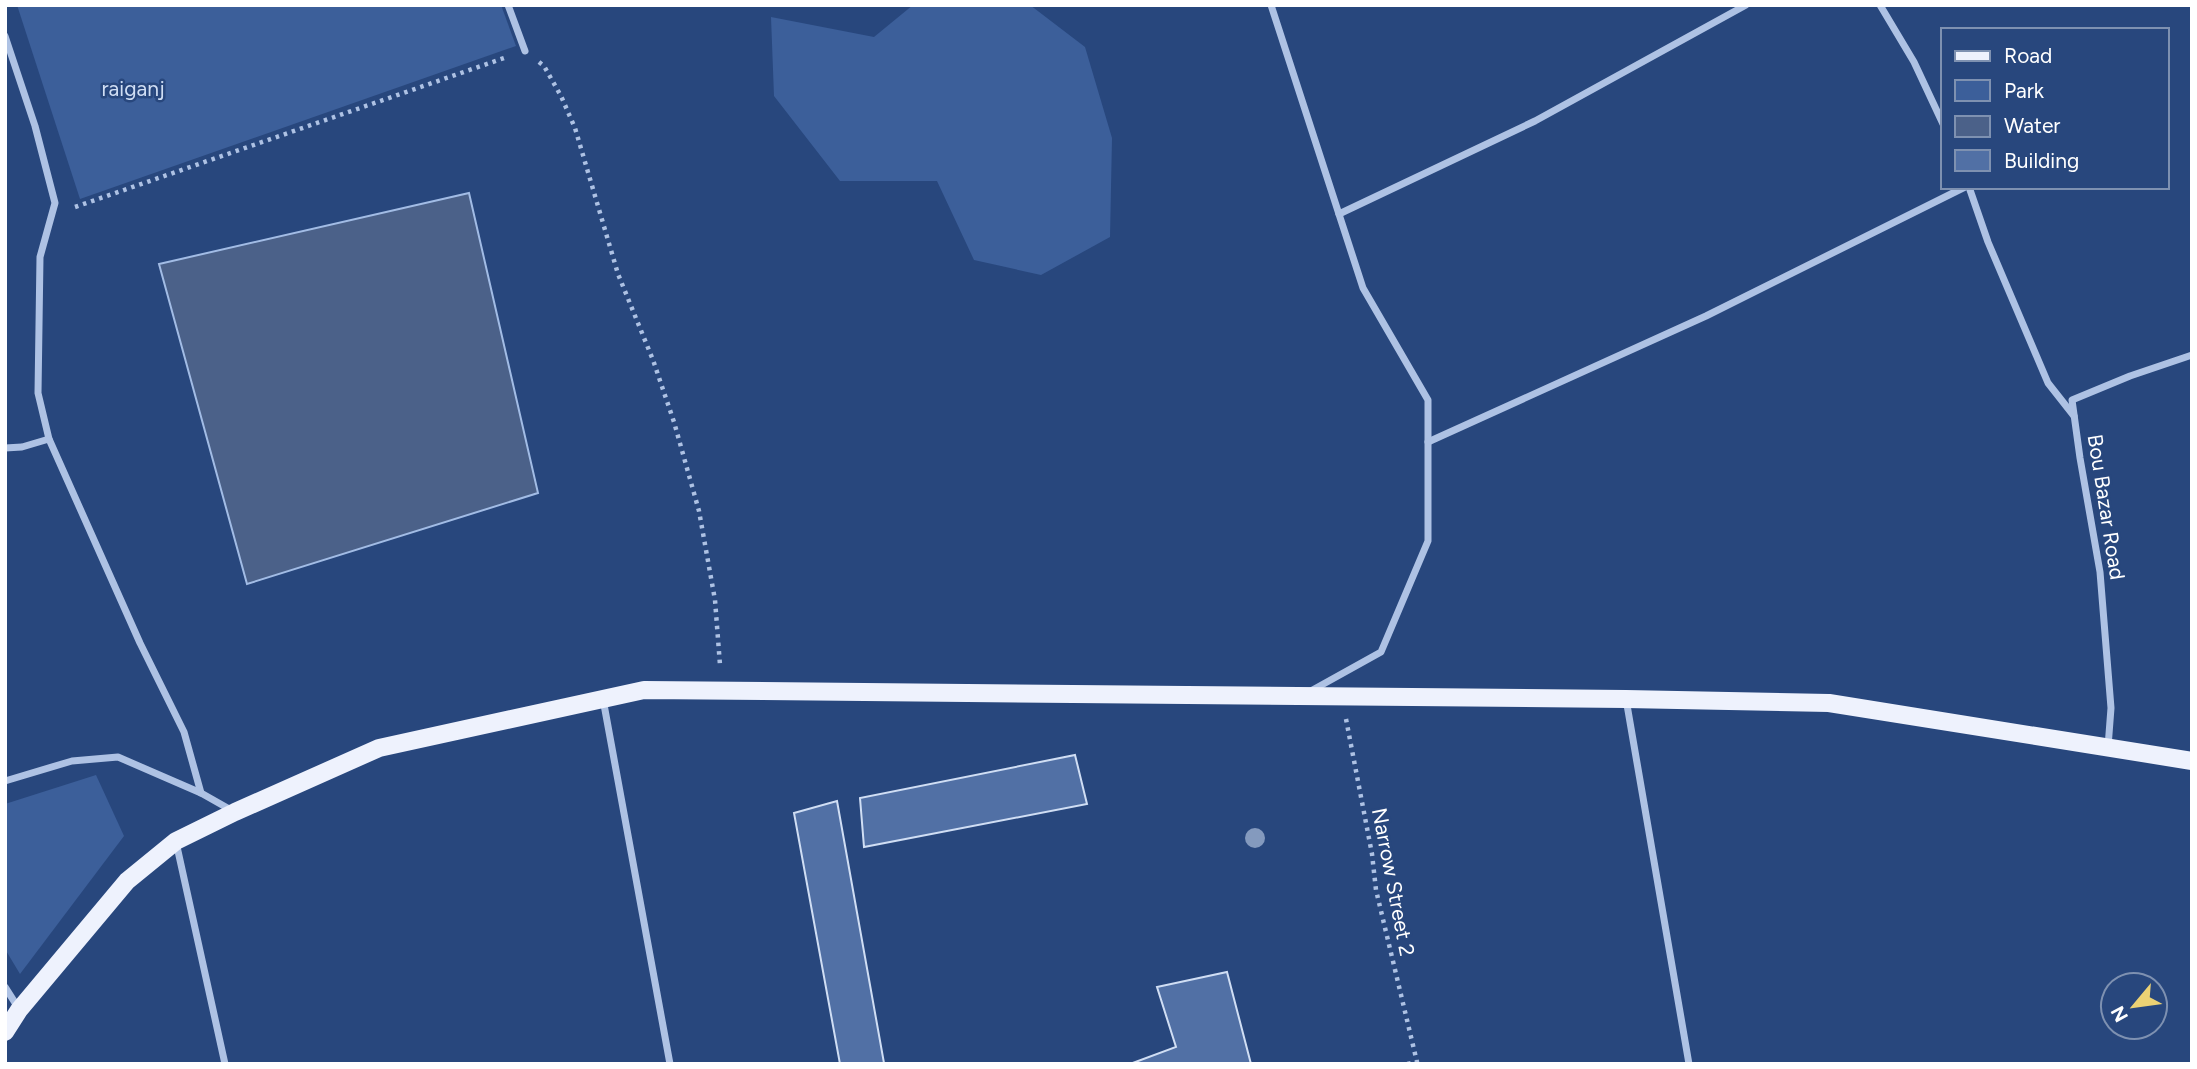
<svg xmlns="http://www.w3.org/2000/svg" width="2197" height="1069" viewBox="0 0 2197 1069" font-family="Figtree,sans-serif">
  <rect width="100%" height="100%" fill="#28477d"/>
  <g fill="#3c5f9a">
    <path d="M17,5H501L516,46L80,199Z"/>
    <path d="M913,5H1030L1085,47L1112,138L1110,237L1041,275L974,260L937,181H840L774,96L771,17L874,37Z"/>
    <path d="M96,775L124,836L20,974L5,949V804Z"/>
  </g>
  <path fill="#4b6189" stroke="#a2bce5" stroke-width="2" d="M469,193L538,493L247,584L159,264Z"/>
  <g fill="#5170a5" stroke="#d0def4" stroke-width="2">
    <path d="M1075,755L1087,804L864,847L860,798Z"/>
    <path d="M837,801L884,1063L840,1064L794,813Z"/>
    <path d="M1227,972L1251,1064H1130L1176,1047L1157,987Z"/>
  </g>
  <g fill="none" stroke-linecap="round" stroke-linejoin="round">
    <g stroke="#aec2e4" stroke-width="4.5" stroke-dasharray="3.5 5" stroke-linecap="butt">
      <path d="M539,62L544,66L561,96L575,128L618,274L653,360L674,422L699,511L715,600L720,665"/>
      <path d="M75,207L507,57"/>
      <path d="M1346,719L1372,854L1376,890L1417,1062L1407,1064"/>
    </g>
    <g stroke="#aec2e4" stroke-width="7">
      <path d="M508,5L525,51"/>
      <path d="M1271,5L1363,288L1428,400V541L1381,652L1309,692"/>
      <path d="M1880,5L1914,62L1943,124"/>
      <path d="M5,36L35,126L55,203L40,257L38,393L49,439L140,643L184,732L201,793"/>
      <path d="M1969,187L1988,242L2048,383L2074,416"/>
      <path d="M1339,214L1535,121L1746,5"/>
      <path d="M1428,442L1706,316L1965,187"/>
      <path d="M5,448L22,447L49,439"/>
      <path d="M603,699L670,1064"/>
      <path d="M1626,699L1689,1064"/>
      <path d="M2108,747L2111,708L2100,572L2080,458L2072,400L2130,376L2192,355"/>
      <path d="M5,781L72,761L118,757L201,793L231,810"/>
      <path d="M176,842L225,1064"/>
      <path d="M5,987L19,1009"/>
    </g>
    <path stroke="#eef2fd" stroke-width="18" d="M5,1032L19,1010L127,881L176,841L235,812L379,748L644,690L1626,699L1829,703L2192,761"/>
  </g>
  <circle fill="#849abe" cx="1255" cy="838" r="10"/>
  <g text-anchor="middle" stroke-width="5" stroke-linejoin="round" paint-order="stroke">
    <g font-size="21" fill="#d0def4" stroke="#28477d">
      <text x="133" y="96">raiganj</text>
    </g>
    <g font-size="21" fill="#fff" stroke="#28477d">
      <text transform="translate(2106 507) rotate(81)" y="7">Bou Bazar Road</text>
      <text transform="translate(1393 882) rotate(79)" y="7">Narrow Street 2</text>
    </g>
  </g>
  <rect width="2197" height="1069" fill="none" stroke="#ffffff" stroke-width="14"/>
  <rect x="1941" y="28" width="228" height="161" fill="#28477d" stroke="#7e91b1" stroke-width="2"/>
  <rect x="1955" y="51" width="35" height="10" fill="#eef2fd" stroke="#7e91b1" stroke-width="2"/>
  <text x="2004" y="63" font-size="21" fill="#ffffff">Road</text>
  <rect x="1955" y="80" width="35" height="21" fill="#3c5f9a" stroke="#7e91b1" stroke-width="2"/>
  <text x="2004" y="98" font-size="21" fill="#ffffff">Park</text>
  <rect x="1955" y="116" width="35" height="21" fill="#4b6189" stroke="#7e91b1" stroke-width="2"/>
  <text x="2004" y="133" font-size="21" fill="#ffffff">Water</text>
  <rect x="1955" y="150" width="35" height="21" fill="#5170a5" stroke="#7e91b1" stroke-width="2"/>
  <text x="2004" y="168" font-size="21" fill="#ffffff">Building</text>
  <g transform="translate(2134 1006) rotate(241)"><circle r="33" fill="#28477d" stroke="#7e91b1" stroke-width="2"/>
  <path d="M0-5L12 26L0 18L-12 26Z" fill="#ecd274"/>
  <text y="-10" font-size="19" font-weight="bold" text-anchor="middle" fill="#ffffff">N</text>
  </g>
</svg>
